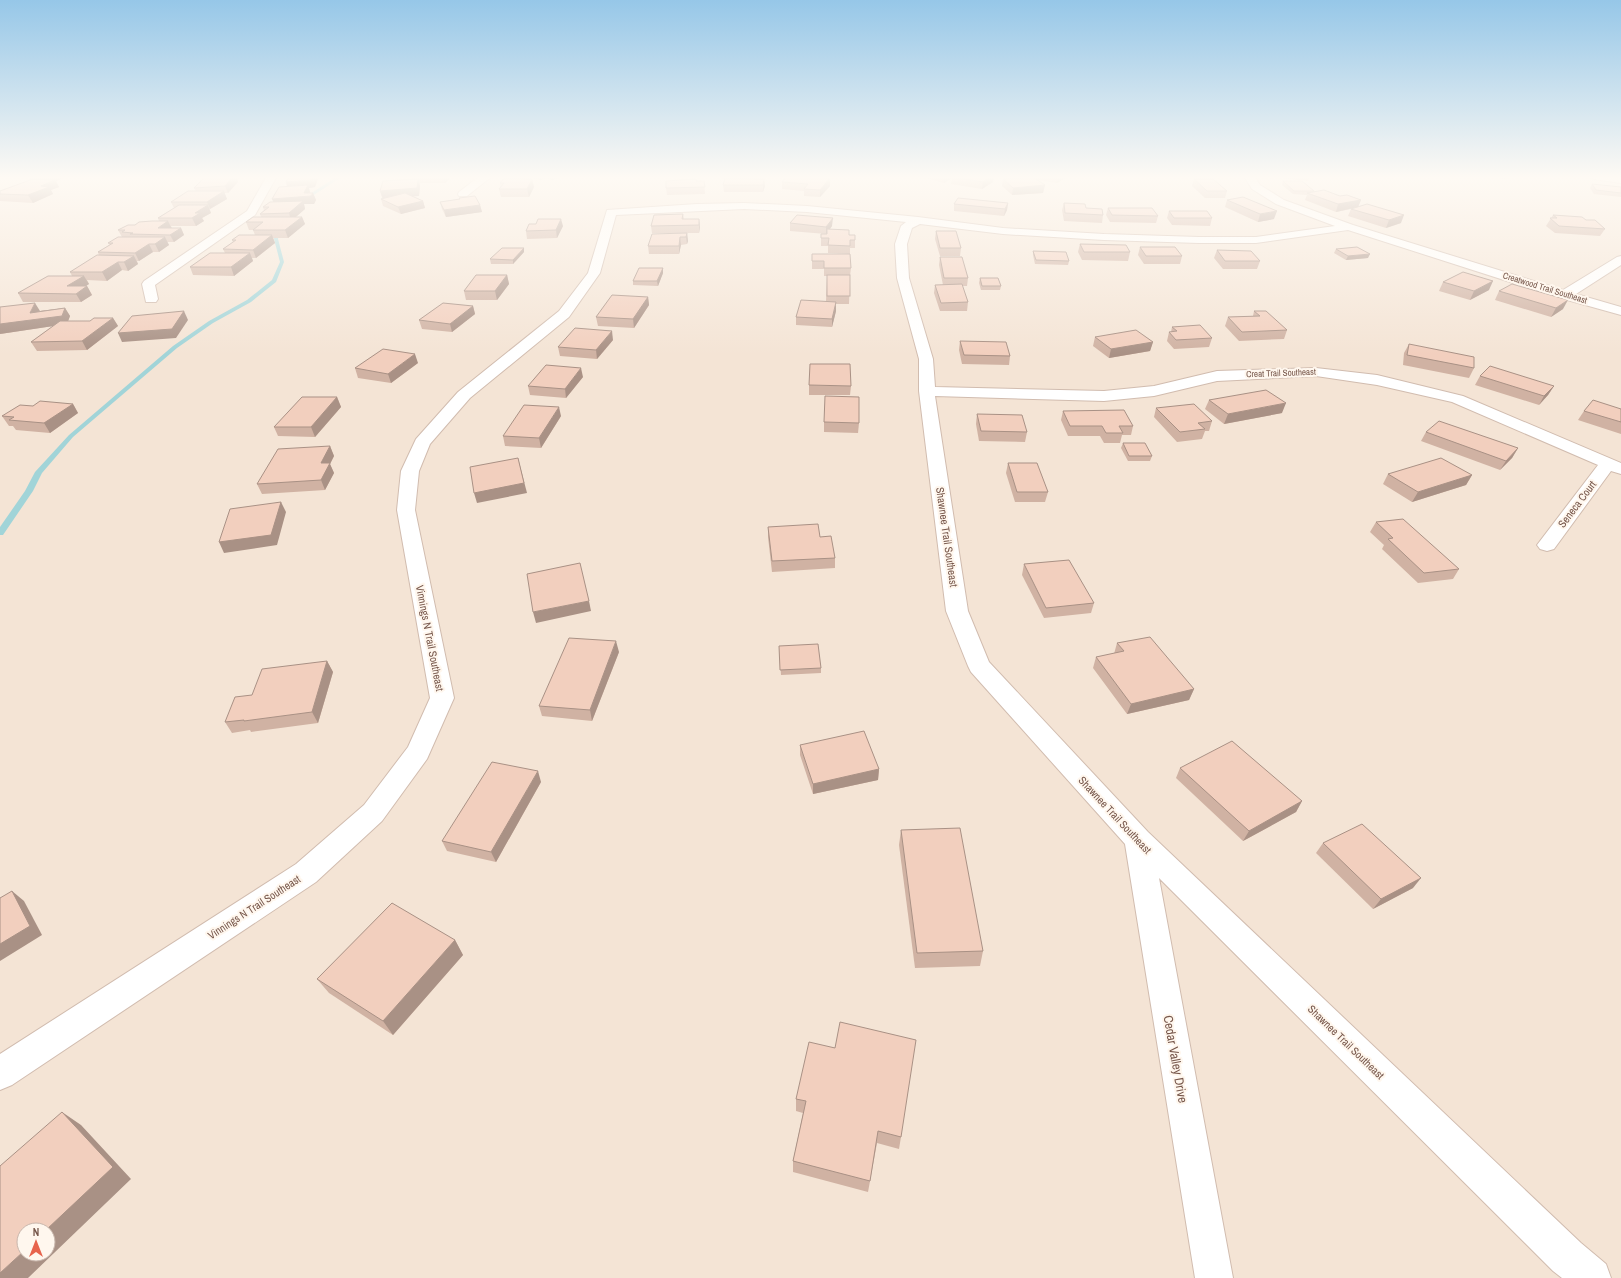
<svg xmlns="http://www.w3.org/2000/svg" width="1621" height="1278" viewBox="0 0 1621 1278" font-family="'Archivo Narrow',sans-serif">
  <rect width="100%" height="100%" fill="#fdf3e7"/>
  <path fill="#f4e4d5" fill-rule="evenodd" d="M0,176H1621V1278H0ZM24,1230H48V1254H24Z"/>
  <g fill="none" stroke-linecap="round" stroke-linejoin="round">
    <g fill="#a1d4d8" fill-rule="evenodd">
      <path d="M338,176H343L306,200L302,199Z"/>
      <path d="M277,226L279,227L278,239L284,262L276,282L251,302L213,323L177,348L73,437L42,473L33,491L3,535H0V527L25,491L35,472L69,435L173,346L209,321L247,300L272,280L280,262L274,239L275,227Z"/>
    </g>
    <defs>
      <g id="street">
        <path d="M267,176H277L255,215L155,285L158,299L156,302H146L142,284L144,281L247,211Z"/>
        <path d="M480,176H492L467,196H459L458,194L459,192Z"/>
        <path d="M1244,176H1254L1260,185L1284,200L1353,225L1563,290L1617,257L1621,256V265L1576,294L1621,307V315L1560,298L1348,230L1256,243H1199L1104,240L1003,234L920,224L912,228L907,244L909,278L933,359L935,387L1104,391L1154,386L1217,371L1316,368L1377,375L1463,396L1621,463V474L1611,471L1554,549L1547,551L1540,549L1537,545L1598,465L1452,402L1377,385L1316,376L1217,381L1154,396L1104,401L935,396L968,611L989,662L1148,832L1581,1243L1606,1264L1611,1278H1562L1553,1271L1159,878L1233,1278H1195L1125,844L971,672L968,666L946,611L919,391V359L897,278L895,244L901,226L906,222L807,212L744,209L616,215L600,273L569,317L470,398L430,444L419,471L415,510L454,698L427,759L382,821L316,882L12,1085L0,1090V1054L296,864L364,805L408,747L430,698L397,510L401,471L416,439L458,392L559,311L588,273L607,210L697,204L744,203L807,206L918,217L1003,228L1104,234L1199,237H1256L1335,226L1276,204L1252,189Z"/>
        <path d="M1589,176L1621,177V183L1594,179Z"/>
      </g>
    </defs>
    <use href="#street" stroke="#d1bcaf" stroke-width="2"/>
    <use href="#street" fill="#fff" fill-rule="evenodd"/>
  </g>
  <g fill="#d0b2a3">
    <path d="M29,176H67L56,181L59,187L51,190L53,194L33,203L0,201V191L31,180Z"/>
    <path d="M206,176H236L238,182L228,193H224L227,199L210,209H209L211,213L202,218L204,221L196,226H171L172,228H181L184,235L174,242H167L169,245L159,252H153L139,261H137L138,264L128,271L122,270L107,281L87,280L89,284L85,286H87L92,295L81,302H23L18,293L72,276L70,272L99,256L98,252L110,245L108,243L122,237L118,230L135,225L159,221L158,218L174,208L171,202L196,191L194,188Z"/>
    <path d="M289,176H319L315,187L309,188L310,193H313L316,200L314,204H304L305,209L296,217H302L305,224L288,238H273L275,243L256,258H252L253,261L234,276L193,275L190,267L225,253L223,249L233,242L232,240L255,235L253,230H254H249L246,222L261,217L260,214L264,210L263,207L273,202L287,186L286,182Z"/>
    <path d="M414,176H456L454,178H450L445,183H420V186L419,196H413L423,201L425,208L401,214L383,206L381,199L382,198L380,191L415,179Z"/>
    <path d="M528,176H563L552,180L546,178L540,180Z"/>
    <path d="M919,176H994L993,182L982,189L951,184L952,178L944,183Z"/>
    <path d="M1027,176H1068L1057,183L1037,180L1045,185L1043,193L1012,195L1002,186L1003,179L1027,177Z"/>
    <path d="M1185,176H1203V178L1185,177Z"/>
    <path d="M1284,176H1310L1308,181L1283,178Z"/>
    <path d="M1488,176H1508L1506,179Z"/>
    <path d="M830,178V186L820,197L804,196V191L782,189V182Z"/>
    <path d="M532,179L534,187L529,197H501L499,189L501,187L500,183Z"/>
    <path d="M764,179L765,186L763,192H724L723,185Z"/>
    <path d="M1194,179L1227,191L1225,198H1205L1192,186Z"/>
    <path d="M696,181H704L705,194L667,195L666,188Z"/>
    <path d="M1283,181L1314,191L1313,192L1340,196L1361,200L1358,207L1401,223L1386,228L1348,216L1351,209L1336,212L1305,200L1307,195L1293,194L1282,185Z"/>
    <path d="M1592,184L1621,187V197L1594,194L1590,188Z"/>
    <path d="M459,199L480,205L482,212L446,217L442,209L440,202Z"/>
    <path d="M1227,200L1274,219L1258,222L1225,207Z"/>
    <path d="M1008,203L1007,210L1004,216L954,211V204Z"/>
    <path d="M1064,203L1086,208L1103,215L1102,223L1064,221L1062,210Z"/>
    <path d="M1108,208L1158,216L1156,223L1110,222L1106,215Z"/>
    <path d="M1169,211L1212,218L1210,226L1172,225L1167,218Z"/>
    <path d="M683,214L684,219H699L700,227L699,233H652L651,226Z"/>
    <path d="M1553,215L1586,220L1605,229L1600,236L1555,233L1546,226Z"/>
    <path d="M790,223L832,226L830,229L849,235H855V248H850V254L828,253V246H821V234H827H826L790,231Z"/>
    <path d="M563,226L557,238L527,239L526,231Z"/>
    <path d="M936,231L961,248L960,256H940L935,239Z"/>
    <path d="M687,233L688,241L687,244L681,245L679,254H649L648,246Z"/>
    <path d="M1080,244L1130,252L1128,261L1082,260L1078,252Z"/>
    <path d="M1140,247L1182,256L1180,264H1144L1138,255Z"/>
    <path d="M1336,249L1368,258L1346,260L1334,253Z"/>
    <path d="M1217,250L1260,261L1257,269H1223L1214,258Z"/>
    <path d="M1033,251L1069,261L1068,265L1035,264L1033,255Z"/>
    <path d="M524,252L513,264H491L490,259Z"/>
    <path d="M812,254L851,268L850,276L849,304H836V311L832,327L796,325V317L826,301L827,276H824V269H812Z"/>
    <path d="M940,257L968,278L967,286H962L968,302L967,311H940L934,293L935,285H943L939,265Z"/>
    <path d="M663,268V273L658,286L633,285V281Z"/>
    <path d="M507,275L509,284L497,300H466L464,291Z"/>
    <path d="M980,278L1001,286L1000,290H981L979,283Z"/>
    <path d="M1443,282L1489,290L1470,300L1439,291Z"/>
    <path d="M1499,291L1563,309L1551,317L1495,300Z"/>
    <path d="M648,297L649,305L634,328L598,326L596,317Z"/>
    <path d="M473,306L475,314L452,332L422,329L419,320Z"/>
    <path d="M65,308L70,316L68,321H90L113,318L118,326L87,350L37,351L31,342L53,326L0,334L40,311Z"/>
    <path d="M1254,311L1287,330L1284,339L1239,341L1225,326L1228,317L1253,316Z"/>
    <path d="M1172,327L1212,338L1209,347L1174,349L1167,341L1169,332H1171Z"/>
    <path d="M1095,337L1153,342L1150,351L1109,358L1093,346Z"/>
    <path d="M613,340L597,359L560,356L558,347Z"/>
    <path d="M960,341L1010,356L1009,365L962,364L959,350Z"/>
    <path d="M1409,344L1474,368L1469,378L1403,365L1404,353Z"/>
    <path d="M418,363L391,383L358,378L355,368Z"/>
    <path d="M1480,376L1554,386L1548,395L1539,405L1475,385Z"/>
    <path d="M583,377L566,398L530,395L528,386Z"/>
    <path d="M809,385L851,386L850,395H809Z"/>
    <path d="M337,397L341,407L315,437L278,436L274,427Z"/>
    <path d="M1209,400L1282,413L1224,424L1205,409Z"/>
    <path d="M73,404L78,413L50,433L16,430L13,426H9L2,416L33,406Z"/>
    <path d="M1156,408L1212,421L1209,431H1205L1202,439L1177,442L1154,417Z"/>
    <path d="M1621,409V434L1578,420L1584,411Z"/>
    <path d="M1063,411L1133,426L1131,435H1122L1120,443H1104L1100,436H1068L1061,420Z"/>
    <path d="M977,414L1027,432L1025,442L979,441L976,424Z"/>
    <path d="M561,416L541,448L505,446L503,436Z"/>
    <path d="M824,422L859,423L858,433L824,432Z"/>
    <path d="M1426,432L1518,448L1512,458L1500,470L1421,441Z"/>
    <path d="M1123,443L1152,456L1150,461H1128L1121,448Z"/>
    <path d="M330,446L334,456L330,464L334,473L325,490L262,494L257,484Z"/>
    <path d="M1008,463L1048,492L1045,502H1015L1006,473Z"/>
    <path d="M1388,474L1472,475L1466,485L1412,502L1383,484Z"/>
    <path d="M1376,522L1459,569L1453,579L1418,583L1382,549L1384,545L1370,532Z"/>
    <path d="M768,527L820,537L835,558V568L772,572L768,537Z"/>
    <path d="M1024,564L1094,603L1091,613L1044,618L1022,575Z"/>
    <path d="M1117,643L1194,689L1189,700L1127,714L1093,668L1096,657L1114,654Z"/>
    <path d="M779,646L821,668V673L781,675Z"/>
    <path d="M619,652L592,721L542,716L539,706Z"/>
    <path d="M327,661L333,672L318,723L251,732L250,730L232,733L225,722L252,695Z"/>
    <path d="M800,745L879,769L878,780L813,794L800,755Z"/>
    <path d="M1180,768L1302,801L1296,812L1243,841L1176,778Z"/>
    <path d="M541,782L496,862L447,851L442,841Z"/>
    <path d="M901,830L983,951L980,966L915,968L899,845Z"/>
    <path d="M1323,843L1413,888L1373,909L1316,853Z"/>
    <path d="M455,940L463,955L393,1035L329,993L317,979Z"/>
    <path d="M835,1048L901,1137L899,1149L877,1143L868,1192L793,1172V1161L803,1113L796,1111V1099Z"/>
  </g>
  <g fill="#a99185">
    <path d="M49,176H67L56,181L59,187L51,190L53,194L33,203L28,195L41,186L52,182Z"/>
    <path d="M234,176H236L238,182L228,193L225,186Z"/>
    <path d="M314,176H319L315,187L309,188L310,192L308,197L313,193L316,200L314,204H304L305,209L291,221L289,213L275,206L272,199L304,193L288,189L286,182Z"/>
    <path d="M443,176H450V178L445,183Z"/>
    <path d="M539,176H546V178L540,180Z"/>
    <path d="M552,176H563L552,180Z"/>
    <path d="M944,176H954L944,183Z"/>
    <path d="M991,176H994L993,182L982,189L983,182Z"/>
    <path d="M1058,176H1068L1057,183Z"/>
    <path d="M830,178V186L820,197V190Z"/>
    <path d="M418,179L420,186L419,196L383,199L380,191Z"/>
    <path d="M532,179L534,187L529,197L527,189Z"/>
    <path d="M764,179L765,186L763,192V185Z"/>
    <path d="M1045,185L1043,193L1012,195L1013,188Z"/>
    <path d="M224,191L227,199L210,209L207,202Z"/>
    <path d="M1361,200L1358,207L1336,212L1338,204Z"/>
    <path d="M423,201L425,208L401,214L398,207Z"/>
    <path d="M1008,203L1007,210L1004,216L1005,209Z"/>
    <path d="M208,205L211,213L202,218L204,221L196,226L192,218L195,213Z"/>
    <path d="M480,205L482,212L446,217L444,210Z"/>
    <path d="M1277,211L1274,219L1258,222L1260,214Z"/>
    <path d="M1404,215L1401,223L1386,228L1389,220Z"/>
    <path d="M302,217L305,224L288,238L285,230Z"/>
    <path d="M833,218L832,226L826,234V227Z"/>
    <path d="M561,219L563,226L557,238L556,230Z"/>
    <path d="M699,219L700,227L699,233Z"/>
    <path d="M168,221L172,229L158,228Z"/>
    <path d="M181,228L184,235L174,242L170,235Z"/>
    <path d="M687,233L688,241L687,244L686,237Z"/>
    <path d="M272,235L275,243L256,258L253,250Z"/>
    <path d="M165,237L169,245L159,252L155,244Z"/>
    <path d="M680,237L681,245L679,254V246Z"/>
    <path d="M149,244L153,252L139,261L135,253Z"/>
    <path d="M524,248V252L513,264V260Z"/>
    <path d="M250,253L253,261L234,276L231,267Z"/>
    <path d="M1370,254L1368,258L1346,260L1348,256Z"/>
    <path d="M134,256L138,264L128,271L124,262Z"/>
    <path d="M118,262L122,270L107,281L102,272Z"/>
    <path d="M663,268V273L658,286L657,281Z"/>
    <path d="M507,275L509,284L497,300L495,291Z"/>
    <path d="M84,276L89,284L74,294L67,286Z"/>
    <path d="M1493,281L1489,290L1470,300L1474,291Z"/>
    <path d="M87,286L92,295L81,302L76,294Z"/>
    <path d="M648,297L649,305L634,328L633,319Z"/>
    <path d="M1568,300L1563,309L1551,317L1556,308Z"/>
    <path d="M836,302V311L832,327V319Z"/>
    <path d="M35,303L40,311L65,308L70,316L67,324L0,334V324L30,313Z"/>
    <path d="M473,306L475,314L452,332L450,324Z"/>
    <path d="M184,311L188,320L176,338L122,342L118,333Z"/>
    <path d="M113,318L118,326L87,350L82,341Z"/>
    <path d="M612,331L613,340L597,359L596,350Z"/>
    <path d="M1153,342L1150,351L1109,358L1111,349Z"/>
    <path d="M415,354L418,363L391,383L388,374Z"/>
    <path d="M581,368L583,377L566,398L565,389Z"/>
    <path d="M1554,386L1548,395L1539,405L1544,396Z"/>
    <path d="M337,397L341,407L315,437L311,427Z"/>
    <path d="M1286,403L1282,413L1224,424L1228,414Z"/>
    <path d="M73,404L78,413L50,433L44,423Z"/>
    <path d="M559,407L561,416L541,448L539,438Z"/>
    <path d="M330,446L334,456L330,464L334,473L325,490L321,480V463Z"/>
    <path d="M1518,448L1512,458L1500,470L1506,461Z"/>
    <path d="M518,458L527,493L477,503L474,493Z"/>
    <path d="M1472,475L1466,485L1412,502L1418,492Z"/>
    <path d="M281,502L286,512L277,545L224,553L219,542Z"/>
    <path d="M589,601L591,611L536,623L533,612Z"/>
    <path d="M616,641L619,652L592,721L590,710Z"/>
    <path d="M327,661L333,672L318,723L312,712Z"/>
    <path d="M1194,689L1189,700L1127,714L1131,704Z"/>
    <path d="M879,769L878,780L813,794V784Z"/>
    <path d="M538,771L541,782L496,862L491,852Z"/>
    <path d="M1302,801L1296,812L1243,841L1249,831Z"/>
    <path d="M1421,878L1413,888L1373,909L1381,899Z"/>
    <path d="M12,891L24,901L42,935L0,961V944Z"/>
    <path d="M455,940L463,955L393,1035L383,1021Z"/>
    <path d="M62,1112L81,1125L131,1179L28,1278H0V1273L24,1251V1254H48V1230H46Z"/>
  </g>
  <g fill="#f2cfbe" stroke="#a99185">
    <path d="M206,176H234L225,186L194,188Z"/>
    <path d="M289,176H314L313,180L286,182Z"/>
    <path d="M787,176H803L830,178L820,190L804,189L808,184L782,182Z"/>
    <path d="M953,176H991L983,182L952,177Z"/>
    <path d="M1033,177L1045,185L1013,188L1003,179Z"/>
    <path d="M504,178L532,179L527,189H499L504,183H500Z"/>
    <path d="M725,178L764,179L763,185H723Z"/>
    <path d="M33,179L55,180L41,186L49,187L28,195L0,194V191Z"/>
    <path d="M418,179L417,188L380,191L383,181Z"/>
    <path d="M696,179V181H704L705,187L666,188V181Z"/>
    <path d="M1194,179H1213L1227,191H1207Z"/>
    <path d="M1283,181H1302L1314,191H1294Z"/>
    <path d="M1592,184L1621,187V193L1596,190Z"/>
    <path d="M308,185L304,193H313L311,196L272,199L279,187Z"/>
    <path d="M1324,190L1340,196L1347,195L1361,200L1338,204L1307,193Z"/>
    <path d="M188,191H224L207,202H171Z"/>
    <path d="M405,193L423,201L398,207L381,199Z"/>
    <path d="M475,196L480,205L444,210L440,202L460,199L459,198Z"/>
    <path d="M1243,197L1277,211L1260,214L1227,200Z"/>
    <path d="M958,198L1008,203L1005,209L954,204Z"/>
    <path d="M303,201L289,213L260,214L269,207H263L270,202Z"/>
    <path d="M1064,203L1085,204L1086,208L1102,209L1103,215L1065,213Z"/>
    <path d="M1367,204L1404,215L1389,220L1351,209Z"/>
    <path d="M179,205H208L195,213H200L192,218H158Z"/>
    <path d="M1108,208H1152L1158,216L1112,215Z"/>
    <path d="M1169,211H1207L1212,218H1174Z"/>
    <path d="M683,214L682,219H699V225L651,226L654,215Z"/>
    <path d="M797,215L833,218L826,227L790,223Z"/>
    <path d="M1553,215L1582,217L1586,220H1595L1605,229L1559,226L1550,218H1557Z"/>
    <path d="M253,217H302L285,230H253L263,222H246Z"/>
    <path d="M538,219H561L556,230L526,231L529,224H536Z"/>
    <path d="M152,221H168L158,228H181L170,235L130,234L133,233L122,232L125,230H118L128,225H135L139,222Z"/>
    <path d="M827,229L849,230V235H855V240H850V246L828,245L829,238H821V234H827Z"/>
    <path d="M936,231H956L961,248H940Z"/>
    <path d="M687,233L686,237H680L679,246H648L652,234Z"/>
    <path d="M239,235H272L253,250L223,249L236,240H232Z"/>
    <path d="M118,237H165L155,244H149L135,253L98,252L113,243H108Z"/>
    <path d="M1080,244L1126,245L1130,252H1084Z"/>
    <path d="M1140,247H1175L1182,256H1146Z"/>
    <path d="M1357,247L1370,254L1348,256L1336,249Z"/>
    <path d="M502,248H524L513,260L490,259Z"/>
    <path d="M1217,250L1251,251L1260,261H1225Z"/>
    <path d="M1033,251L1066,252L1069,261L1036,260Z"/>
    <path d="M210,253H250L231,267H190Z"/>
    <path d="M812,254H850L851,268H824V261H812Z"/>
    <path d="M97,255L134,256L124,262H118L102,272H70Z"/>
    <path d="M940,257H962L968,278H944Z"/>
    <path d="M639,268H663L657,281H633Z"/>
    <path d="M1463,272L1493,281L1474,291L1443,282Z"/>
    <path d="M476,275H507L495,291H464Z"/>
    <rect x="827" y="275" width="23" height="21"/>
    <path d="M48,276H84L67,286H87L76,294L18,293Z"/>
    <path d="M980,278H998L1001,286H982Z"/>
    <path d="M962,284L968,302L941,303L935,285Z"/>
    <path d="M1512,284L1568,300L1556,308L1499,291Z"/>
    <path d="M612,295L648,297L633,319L596,317Z"/>
    <path d="M801,300L836,302L832,319L796,317Z"/>
    <path d="M35,303L30,313L65,308L62,316L0,324V307Z"/>
    <path d="M443,303L473,306L450,324L419,320Z"/>
    <path d="M184,311L172,329L118,333L132,316Z"/>
    <path d="M1254,311H1266L1287,330L1242,332L1228,317L1260,316Z"/>
    <path d="M94,318H113L82,341L31,342L60,321H90Z"/>
    <path d="M1200,325L1212,338L1176,340L1169,332L1177,331L1172,327Z"/>
    <path d="M575,328L612,331L596,350L558,347Z"/>
    <path d="M1136,330L1153,342L1111,349L1095,337Z"/>
    <path d="M960,341L1006,342L1010,356L964,355Z"/>
    <path d="M1409,344L1474,357V368L1407,355Z"/>
    <path d="M383,349L415,354L388,374L355,368Z"/>
    <path d="M810,364H850L851,386L809,385Z"/>
    <path d="M546,365L581,368L565,389L528,386Z"/>
    <path d="M1490,366L1554,386L1544,396L1480,376Z"/>
    <path d="M1266,390L1286,403L1228,414L1209,400Z"/>
    <path d="M825,396L859,397V423L824,422Z"/>
    <path d="M302,397H337L311,427H274Z"/>
    <path d="M1593,400L1621,409V422L1584,411Z"/>
    <path d="M40,401L73,404L44,423L9,420L14,417L2,416L20,405L33,406Z"/>
    <path d="M1194,404L1212,421L1198,423L1205,429L1180,432L1156,408Z"/>
    <path d="M524,405L559,407L539,438L503,436Z"/>
    <path d="M1124,410L1133,426H1119L1123,433H1106L1102,426H1070L1063,411Z"/>
    <path d="M977,414L1022,415L1027,432L981,431Z"/>
    <path d="M1439,421L1518,448L1506,461L1426,432Z"/>
    <path d="M1123,443H1145L1152,456H1129Z"/>
    <path d="M330,446L321,463H330L321,480L257,484L278,449Z"/>
    <path d="M518,458L524,483L474,493L470,467Z"/>
    <path d="M1441,458L1472,475L1418,492L1388,474Z"/>
    <path d="M1008,463H1037L1048,492H1017Z"/>
    <path d="M281,502L271,535L219,542L230,509Z"/>
    <path d="M1403,519L1459,569L1424,573L1388,539L1393,538L1376,522Z"/>
    <path d="M818,524L820,537L831,536L835,558L772,561L768,527Z"/>
    <path d="M1069,560L1094,603L1046,608L1024,564Z"/>
    <path d="M580,563L589,601L533,612L527,574Z"/>
    <path d="M1150,637L1194,689L1131,704L1096,657L1124,651L1117,643Z"/>
    <path d="M569,638L616,641L590,710L539,706Z"/>
    <path d="M818,644L821,668L780,670L779,646Z"/>
    <path d="M327,661L312,712L244,721V720L225,722L235,697L252,695L262,669Z"/>
    <path d="M864,731L879,769L813,784L800,745Z"/>
    <path d="M1232,741L1302,801L1249,831L1180,768Z"/>
    <path d="M492,762L538,771L491,852L442,841Z"/>
    <path d="M1362,824L1421,878L1381,899L1323,843Z"/>
    <path d="M960,828L983,951L917,953L901,830Z"/>
    <path d="M12,891L30,926L0,944V898Z"/>
    <path d="M392,903L455,940L383,1021L317,979Z"/>
    <path d="M840,1022L916,1040L901,1137L878,1131L870,1181L793,1161L806,1101L796,1099L809,1042L835,1048Z"/>
    <path d="M62,1112L113,1167L46,1230H24V1251L0,1273V1166Z"/>
  </g>
  <linearGradient id="sky" x2="0" y2="1"><stop stop-color="#96c7e8"/><stop offset="0.5" stop-color="#fefaf4"/><stop offset="1" stop-color="#fefaf4" stop-opacity="0"/></linearGradient>
  <rect width="1621" height="355" fill="url(#sky)"/>
  <g text-anchor="middle" stroke-width="4" stroke-linejoin="round" paint-order="stroke">
    <g font-size="9" fill="#77574b" stroke="#fff7ee">
      <text transform="translate(1545 288) rotate(17)" y="3">Creatwood Trail Southeast</text>
      <text transform="translate(1281 373) rotate(-2)" y="3">Creat Trail Southeast</text>
    </g>
    <g font-size="11" fill="#77574b" stroke="#fff7ee">
      <text transform="translate(1577 504) rotate(-53)" y="4">Seneca Court</text>
      <text transform="translate(947 537) rotate(82)" y="4">Shawnee Trail Southeast</text>
      <text transform="translate(430 638) rotate(79)" y="4">Vinnings N Trail Southeast</text>
      <text transform="translate(1115 815) rotate(47)" y="4">Shawnee Trail Southeast</text>
      <text transform="translate(254 907) rotate(-33)" y="4">Vinnings N Trail Southeast</text>
      <text transform="translate(1346 1042) rotate(44)" y="4">Shawnee Trail Southeast</text>
    </g>
    <g font-size="13" fill="#77574b" stroke="#fff7ee">
      <text transform="translate(1176 1059) rotate(80)" y="5">Cedar Valley Drive</text>
    </g>
  </g>
  <g transform="translate(36 1242)"><circle r="19" fill="#fff7ee" stroke="#c9b7ad"/>
  <path d="M0-3L7 15L0 10L-7 15Z" fill="#e7634c"/>
  <text y="-6" font-size="11" font-weight="bold" text-anchor="middle" fill="#77574b">N</text>
  </g>
</svg>
